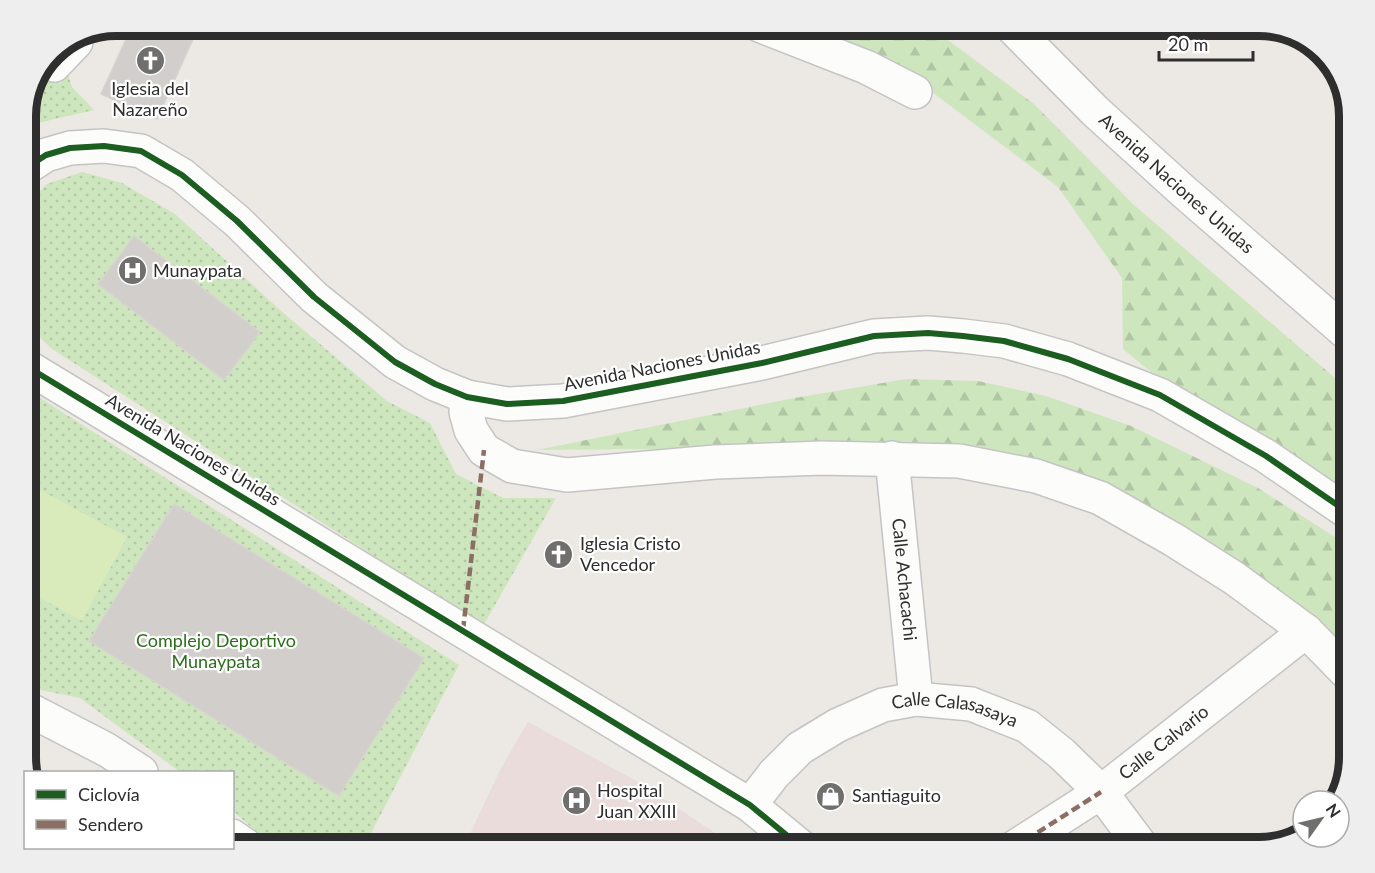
<svg xmlns="http://www.w3.org/2000/svg" width="1375" height="873" viewBox="0 0 1375 873" font-family="Lato,sans-serif">
  <defs>
    <pattern id="forest-firs" width="22" height="20" patternUnits="userSpaceOnUse" patternTransform="scale(1.5)"><rect width="22" height="20" fill="#cee6be"/><path d="M5 1l3.5 6h-7zM16 11l3.5 6h-7z" fill="#b1c6a4"/></pattern>
    <pattern id="park-dots" width="8" height="8" patternUnits="userSpaceOnUse" patternTransform="scale(1.5)"><rect width="8" height="8" fill="#cee6be"/><path d="M2 2h.1M6 6h.1" fill="none" stroke="#b1c6a4" stroke-width="1.8" stroke-linecap="round"/></pattern>
  </defs>
  <rect width="100%" height="100%" fill="#ece8e4"/>
  <path fill="#e9dcdb" d="M528,722L640,783L736,847H464L500,770Z"/>
  <g fill="url(#forest-firs)">
    <path d="M823,26H929L1034,104L1134,205L1349,390V499L1146,368L1123,349L1122,278L1058,187L928,89Z"/>
    <path d="M906,379L978,381L1046,396L1131,426L1258,488L1349,546V655L1071,478L979,446L537,450L789,399Z"/>
  </g>
  <g fill="url(#park-dots)">
    <path d="M47,64L66,68L72,87L94,110L38,123L26,115V111Z"/>
    <path d="M82,172L122,183L175,214L280,310L387,401L430,423L456,474L503,498H556L483,626L52,349L26,324V205L47,184Z"/>
    <path d="M26,389L459,665L370,835L387,847H274L233,811L232,772H180L80,698L26,687Z"/>
  </g>
  <path fill="#d9eabb" d="M26,482L127,537L82,621L26,590Z"/>
  <g fill="#d1cecb" stroke="#d7d4d0" stroke-width="1.5">
    <path d="M132,26H199L157,119L101,94Z"/>
    <path d="M134,236L260,332L224,380L98,284Z"/>
    <path d="M174,504L424,658L339,796L89,641Z"/>
  </g>
  <g fill="none" stroke-linecap="round" stroke-linejoin="round">
    <defs>
      <g id="street">
        <path d="M759,25L866,67L915,92"/>
        <path id="s1" d="M1010,25L1095,111L1183,191L1349,335"/>
        <path d="M48,62L54,65L76,42"/>
        <path d="M26,168L46,155L70,148L104,146L141,151L182,175L237,221L314,297L395,362L435,384L467,397L507,404L563,401L762,363L874,336L928,333L963,336L1004,341L1068,359L1160,395L1266,456L1349,513"/>
        <path d="M467,397L466,412L471,430L484,450L512,466L567,475L715,462L822,458L959,461L1036,476L1100,498L1174,540L1234,578L1306,631L1349,675"/>
        <path id="s2" d="M892,458L916,699"/>
        <path d="M26,708L107,750L141,772"/>
        <path id="s3" d="M750,805L774,774L800,748L838,725L883,705L916,699L971,704L1027,726L1062,754L1101,792L1142,847"/>
        <path d="M232,836L248,847"/>
        <path id="s4" d="M1015,847L1101,792L1306,631"/>
      </g>
      <path id="secondary" d="M26,366L750,805L801,847"/>
    </defs>
    <use href="#street" stroke="#c5c4c5" stroke-width="36"/>
    <use href="#secondary" stroke="#c5c4c5" stroke-width="36"/>
    <use href="#street" stroke="#fcfcfb" stroke-width="33"/>
    <use href="#secondary" stroke="#fcfcfb" stroke-width="33"/>
    <g stroke="#8d6e63" stroke-width="4.5" stroke-dasharray="9 4.5" stroke-linecap="butt">
      <path d="M463,630L484,450"/>
      <path d="M1015,847L1101,792"/>
    </g>
    <defs>
      <g id="cycleway">
        <path d="M26,168L46,155L70,148L104,146L141,151L182,175L237,221L314,297L395,362L435,384L467,397L507,404L563,401L762,363L874,336L928,333L963,336L1004,341L1068,359L1160,395L1266,456L1349,513"/>
        <path d="M26,366L750,805L801,847"/>
      </g>
    </defs>
    <use href="#cycleway" stroke="#fff" stroke-width="10"/>
    <use href="#cycleway" stroke="#1b5e20" stroke-width="6"/>
  </g>
  <defs>
    <symbol id="church-disc" viewBox="-11 -11 22 22"><circle r="9.5" fill="#706f6e" stroke="#fff"/><path d="M-1.2-6h2.4v3.5h3.3v2.4h-3.3V6h-2.4V-.1h-3.3v-2.4h3.3Z" fill="#fff"/></symbol>
    <symbol id="hospital-disc" viewBox="-11 -11 22 22"><circle r="9.5" fill="#706f6e" stroke="#fff"/><path d="M-5-5h3v3.5h4V-5h3V5h-3V1.5h-4V5h-3Z" fill="#fff"/></symbol>
    <symbol id="shop-disc" viewBox="-11 -11 22 22"><circle r="9.5" fill="#706f6e" stroke="#fff"/><path d="M-5-2.5h2.3a2.7 3.5 0 0 1 5.4 0H5L5.5 6h-11ZM-1.5-2.5h3a1.5 2.3 0 0 0-3 0Z" fill="#fff"/></symbol>
  </defs>
  <g fill-rule="evenodd">
    <use href="#church-disc" x="134" y="44" width="33" height="33"/>
    <use href="#hospital-disc" x="116" y="254" width="33" height="33"/>
    <use href="#church-disc" x="542" y="538" width="33" height="33"/>
    <use href="#shop-disc" x="814" y="780" width="33" height="33"/>
    <use href="#hospital-disc" x="560" y="784" width="33" height="33"/>
  </g>
  <g text-anchor="middle" stroke-width="4.5" stroke-linejoin="round" paint-order="stroke">
    <g font-size="18" fill="#2e2e2e" stroke="#fff" text-anchor="start">
      <text x="150" y="95" text-anchor="middle">Iglesia del<tspan x="150" dy="21">Nazareño</tspan></text>
      <text x="153" y="277">Munaypata</text>
      <text x="580" y="550">Iglesia Cristo<tspan x="580" dy="21">Vencedor</tspan></text>
      <text x="597" y="797">Hospital<tspan x="597" dy="21">Juan XXIII</tspan></text>
      <text x="852" y="802">Santiaguito</text>
    </g>
    <g font-size="18" fill="#2e2e2e" stroke="#fff">
      <text dy="6" stroke="none"><textPath href="#s1" startOffset="230">Avenida Naciones Unidas</textPath></text>
      <text transform="translate(662 366) rotate(-11)" y="6">Avenida Naciones Unidas</text>
      <text transform="translate(193 450) rotate(31)" y="6">Avenida Naciones Unidas</text>
      <text dy="6" stroke="none"><textPath href="#s2" startOffset="122">Calle Achacachi</textPath></text>
      <text dy="6" stroke="none"><textPath href="#s3" startOffset="243">Calle Calasasaya</textPath></text>
      <text dy="6" stroke="none"><textPath href="#s4" startOffset="182">Calle Calvario</textPath></text>
    </g>
    <g font-size="18" fill="#2c6e1b" stroke="#fff">
      <text x="216" y="647">Complejo Deportivo<tspan x="216" dy="21">Munaypata</tspan></text>
    </g>
  </g>
  <path d="M0 0H1375V873H0ZM116 36H1259A80 80 0 0 1 1339 116V757A80 80 0 0 1 1259 837H116A80 80 0 0 1 36 757V116A80 80 0 0 1 116 36Z" fill="#eee" fill-rule="evenodd"/>
  <path fill="none" stroke="#2e2e2e" stroke-width="8" d="M116 36H1259A80 80 0 0 1 1339 116V757A80 80 0 0 1 1259 837H116A80 80 0 0 1 36 757V116A80 80 0 0 1 116 36Z"/>
  <rect x="24" y="771" width="210" height="78" fill="#ffffff" stroke="#ababab" stroke-width="1.5"/>
  <rect x="36" y="790" width="30" height="9" fill="#1b5e20" stroke="#ababab" stroke-width="1.5"/>
  <text x="78" y="801" font-size="18" fill="#2e2e2e">Ciclovía</text>
  <rect x="36" y="820" width="30" height="9" fill="#8d6e63" stroke="#ababab" stroke-width="1.5"/>
  <text x="78" y="831" font-size="18" fill="#2e2e2e">Sendero</text>
  <g transform="translate(1321 819) rotate(56)"><circle r="28" fill="#ffffff" stroke="#ababab" stroke-width="1.5"/>
  <path d="M0-4.5L10 22L0 15L-10 22Z" fill="#706f6e"/>
  <text y="-9" font-size="16" font-weight="bold" text-anchor="middle" fill="#2e2e2e">N</text>
  </g>
  <path d="M1159 51v9h94v-9" fill="none" stroke="#2e2e2e" stroke-width="3"/>
  <text x="1168" y="51" font-size="18" fill="#2e2e2e" stroke="#ffffff" stroke-width="4.5" paint-order="stroke">20 m</text>
</svg>
